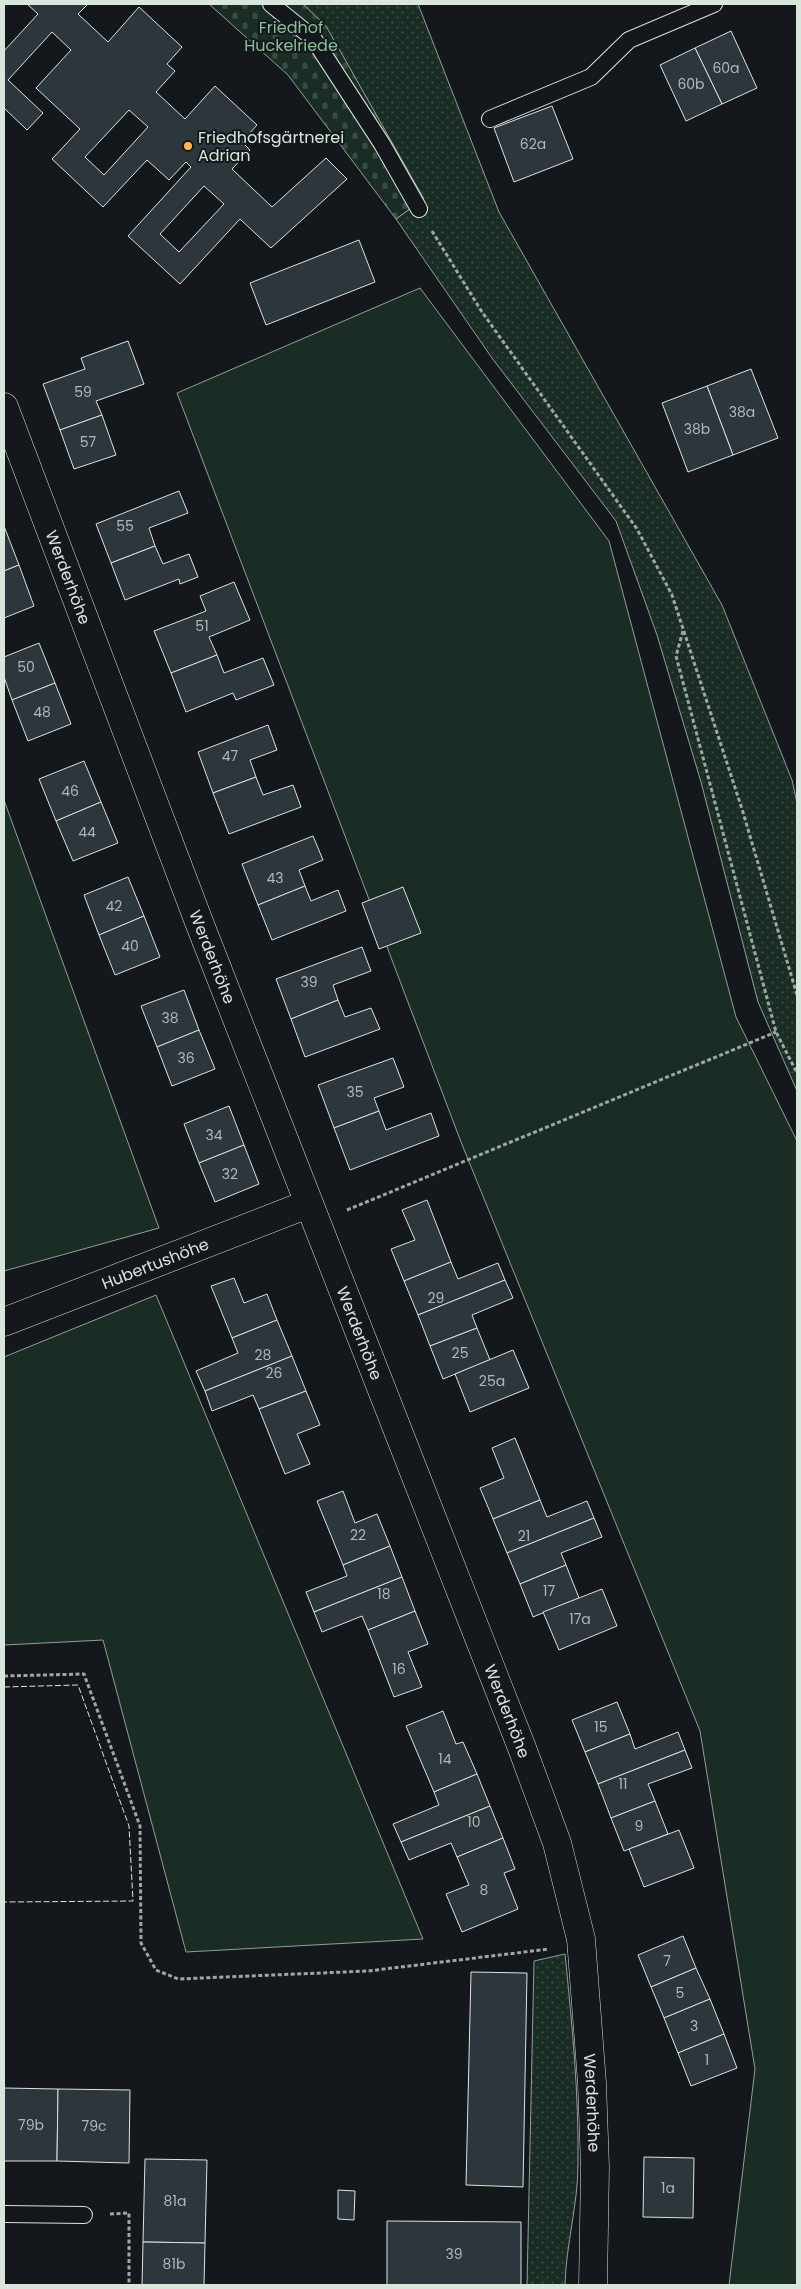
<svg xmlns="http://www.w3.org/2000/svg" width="801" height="2289" viewBox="0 0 801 2289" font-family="Poppins,sans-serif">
  <defs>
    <pattern id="cemetery-stones" width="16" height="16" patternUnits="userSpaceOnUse" patternTransform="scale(1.25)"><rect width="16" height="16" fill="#1a2d24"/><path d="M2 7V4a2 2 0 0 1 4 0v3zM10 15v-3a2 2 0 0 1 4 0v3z" fill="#3b4b43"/></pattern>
    <pattern id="park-dots" width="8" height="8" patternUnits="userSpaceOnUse" patternTransform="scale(1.25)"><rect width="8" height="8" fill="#1a2d24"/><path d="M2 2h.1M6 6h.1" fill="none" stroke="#3b4b43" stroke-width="1.8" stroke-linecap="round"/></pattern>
  </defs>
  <rect width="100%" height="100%" fill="#14181c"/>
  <path fill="url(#cemetery-stones)" stroke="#939e99" d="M209,4H303L326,25L424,199L396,219L288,75Z"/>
  <g fill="url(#park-dots)" stroke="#939e99">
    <path d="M303,4H418L499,212L722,605L792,780L797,803V1091L758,1002L701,782L657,635L616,521L492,358L396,219L424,199L326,26Z"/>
    <path d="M565,1954C572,2024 579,2094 578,2164C578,2205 566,2244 565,2285H527L534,1961Z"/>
  </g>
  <g fill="#1a2d24" stroke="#939e99">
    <path d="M420,288L609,541L736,1017L797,1141V2285H729L755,2069L700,1731L461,1142L177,393Z"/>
    <path d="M4,800L159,1228L4,1271Z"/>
    <path d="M156,1295L423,1939L186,1952L103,1640L4,1645V1357Z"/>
  </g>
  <g fill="#2c363c" stroke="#d8e6dc" fill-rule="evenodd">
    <path d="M27,4H88L78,14L108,42L139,7L182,47L167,64L175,71L156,92L185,119L215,86L257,125L242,142L250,150L232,169L272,207L326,158L347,179L271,248L240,219L180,284L128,236L191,167L186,162L169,180L147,160L103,207L52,159L80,129L36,88L71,50L52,32L8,80L43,113L27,130L4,108V51L38,14ZM129,110L148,127L104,175L85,157ZM204,186L224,204L179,252L160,234Z"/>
    <path d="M731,31L757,88L722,104L695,48Z"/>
    <path d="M695,48L722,104L686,121L660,65Z"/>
    <path d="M552,106L573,159L514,182L494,128Z"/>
    <path d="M359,240L375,282L266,325L250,283Z"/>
    <path d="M128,341L144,384L96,401L102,415L60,430L43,384L85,369L81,358Z"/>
    <path d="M751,369L778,438L733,455L707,386Z"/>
    <path d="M707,386L733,455L688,472L662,403Z"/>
    <path d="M102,415L116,455L74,469L60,430Z"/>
    <path d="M179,491L188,513L149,528L155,546L111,563L96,524Z"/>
    <path d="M4,526L19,565L4,571Z"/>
    <path d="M155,546L163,564L189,554L198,577L180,584L179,579L125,600L111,563Z"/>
    <path d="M19,565L34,606L4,618V571Z"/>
    <path d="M234,582L250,620L209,637L217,655L171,673L154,631L206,611L200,596Z"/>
    <path d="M39,643L55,683L12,700L4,677V657Z"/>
    <path d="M217,655L224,673L263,658L274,685L236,700L233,693L186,712L171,673Z"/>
    <path d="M55,683L71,724L28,741L12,700Z"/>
    <path d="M268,725L277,750L250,760L256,777L213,793L198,752Z"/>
    <path d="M84,761L101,802L56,821L39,779Z"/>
    <path d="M256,777L263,795L293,785L301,807L229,834L213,793Z"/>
    <path d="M101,802L118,843L73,861L56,821Z"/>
    <path d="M313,836L323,860L299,870L305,886L258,905L242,864Z"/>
    <path d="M128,877L144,916L99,935L84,895Z"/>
    <path d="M305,886L311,901L338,890L346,911L272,940L258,905Z"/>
    <path d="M403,887L421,933L379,949L362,903Z"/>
    <path d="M144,916L160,957L115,975L99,935Z"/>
    <path d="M362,947L371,971L333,985L338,1000L291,1019L276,979Z"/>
    <path d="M184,990L199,1030L157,1047L141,1006Z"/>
    <path d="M338,1000L345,1017L371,1008L380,1029L305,1057L291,1019Z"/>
    <path d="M199,1030L215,1069L172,1086L157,1047Z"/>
    <path d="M393,1058L404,1087L374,1098L379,1111L334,1128L318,1085Z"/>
    <path d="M229,1106L244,1145L199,1163L184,1124Z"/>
    <path d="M379,1111L386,1130L431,1113L439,1136L350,1170L334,1128Z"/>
    <path d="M244,1145L259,1184L215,1202L199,1163Z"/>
    <path d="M427,1200L451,1262L404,1281L391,1249L415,1240L402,1210Z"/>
    <path d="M451,1262L458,1279L498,1263L505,1280L418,1315L404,1281Z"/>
    <path d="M234,1278L244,1303L267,1294L277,1320L232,1338L211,1286Z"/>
    <path d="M505,1280L513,1298L472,1315L477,1328L430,1346L418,1315Z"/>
    <path d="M277,1320L292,1356L205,1391L196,1371L238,1353L232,1338Z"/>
    <path d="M477,1328L490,1360L443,1379L430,1346Z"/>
    <path d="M513,1350L529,1388L470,1412L455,1374Z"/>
    <path d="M292,1356L306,1391L259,1409L253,1395L212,1411L205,1391Z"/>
    <path d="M306,1391L320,1425L297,1434L310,1464L285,1474L259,1409Z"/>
    <path d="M515,1438L540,1500L493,1519L480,1488L504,1478L492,1448Z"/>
    <path d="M343,1491L355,1523L377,1514L390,1546L343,1565L317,1501Z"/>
    <path d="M540,1500L547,1517L587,1501L594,1518L507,1553L493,1519Z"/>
    <path d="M594,1518L602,1537L561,1553L566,1565L520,1584L507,1553Z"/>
    <path d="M390,1546L402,1577L314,1612L306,1592L347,1576L343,1565Z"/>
    <path d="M566,1565L579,1598L533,1617L520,1584Z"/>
    <path d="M402,1577L415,1611L368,1630L362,1616L322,1632L314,1612Z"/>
    <path d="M602,1589L617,1626L559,1650L543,1612Z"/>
    <path d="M415,1611L428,1644L408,1652L422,1687L394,1697L368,1630Z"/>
    <path d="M617,1702L630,1734L585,1752L572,1720Z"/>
    <path d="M443,1711L456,1744L463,1742L477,1774L434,1792L406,1726Z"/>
    <path d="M678,1732L685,1750L598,1784L585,1752L630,1734L635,1749Z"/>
    <path d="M685,1750L692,1768L648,1784L655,1801L611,1818L598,1784Z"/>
    <path d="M477,1774L490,1806L401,1842L393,1824L439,1805L434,1792Z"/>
    <path d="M655,1801L668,1834L624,1851L611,1818Z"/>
    <path d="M490,1806L503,1838L457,1857L451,1843L409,1860L401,1842Z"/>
    <path d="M679,1830L694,1868L644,1887L629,1849Z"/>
    <path d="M503,1838L515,1869L504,1873L518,1909L462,1932L446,1894L469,1885L457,1857Z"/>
    <path d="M683,1936L696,1968L651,1987L638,1955Z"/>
    <path d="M696,1968L710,1999L664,2018L651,1987Z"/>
    <path d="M471,1972L527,1973L523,2187L466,2185Z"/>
    <path d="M710,1999L724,2034L678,2053L664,2018Z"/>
    <path d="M724,2034L737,2068L691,2086L678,2053Z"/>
    <path d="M4,2088L58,2089L57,2161H4Z"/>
    <path d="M58,2089L130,2090L129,2163L57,2161Z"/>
    <path d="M644,2157L694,2158L693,2218L643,2217Z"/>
    <path d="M145,2159L207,2160L205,2243L143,2242Z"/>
    <path d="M338,2190L355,2191L354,2220L338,2219Z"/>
    <path d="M387,2221L521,2222V2285H387Z"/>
    <path d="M143,2242L205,2243L204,2285H142Z"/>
  </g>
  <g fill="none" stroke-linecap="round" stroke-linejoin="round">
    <defs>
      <g id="service">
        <path d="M271,4L313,38L382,144L419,209"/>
        <path d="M490,119L591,77L629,40L714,4"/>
        <path d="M4,2214L84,2215"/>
      </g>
      <g id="minor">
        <path id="s1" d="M4,407L199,922L522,1748L557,1843L581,1939L592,2083L595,2167L593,2285"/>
        <path id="s2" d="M4,1322L308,1204"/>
      </g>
    </defs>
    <use href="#service" stroke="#d8e6dc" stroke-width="18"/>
    <use href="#minor" stroke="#d8e6dc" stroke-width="29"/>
    <g stroke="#9da8a2" stroke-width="3" stroke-dasharray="4 2.5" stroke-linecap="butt">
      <path d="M432,231L482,312L637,529L672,595L742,809L797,995"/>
      <path d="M683,631L676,656L776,1032L797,1073"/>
      <path d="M347,1210L776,1032"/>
      <path d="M4,1676L84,1674L140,1826L141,1943L156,1970L178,1979L368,1971L549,1949"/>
      <path d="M110,2214L129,2213V2285"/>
    </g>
    <use href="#service" stroke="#14181c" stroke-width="16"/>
    <use href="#minor" stroke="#14181c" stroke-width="28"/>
    <path stroke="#d8e6dc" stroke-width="1" stroke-dasharray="6 2.5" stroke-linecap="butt" d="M4,1687L78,1685L129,1826L133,1901L4,1902"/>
  </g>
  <circle fill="#ffb74d" stroke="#14181c" stroke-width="2" cx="188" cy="146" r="5"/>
  <g text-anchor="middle" stroke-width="4" stroke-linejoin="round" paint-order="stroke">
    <g font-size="14" fill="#adbab4">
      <text x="726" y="73">60a</text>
      <text x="691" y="89">60b</text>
      <text x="533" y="149">62a</text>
      <text x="83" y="397">59</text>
      <text x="742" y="417">38a</text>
      <text x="697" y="434">38b</text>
      <text x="88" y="447">57</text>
      <text x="125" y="531">55</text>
      <text x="202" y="631">51</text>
      <text x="26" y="672">50</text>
      <text x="42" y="717">48</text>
      <text x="230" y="761">47</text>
      <text x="70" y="796">46</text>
      <text x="87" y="837">44</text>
      <text x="275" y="883">43</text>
      <text x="114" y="911">42</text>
      <text x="130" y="951">40</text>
      <text x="309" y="987">39</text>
      <text x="170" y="1023">38</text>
      <text x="186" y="1063">36</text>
      <text x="355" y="1097">35</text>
      <text x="214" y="1140">34</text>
      <text x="230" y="1179">32</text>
      <text x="436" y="1303">29</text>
      <text x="460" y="1358">25</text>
      <text x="263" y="1360">28</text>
      <text x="274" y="1378">26</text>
      <text x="492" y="1386">25a</text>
      <text x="358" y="1540">22</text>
      <text x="524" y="1541">21</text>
      <text x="549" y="1596">17</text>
      <text x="384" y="1599">18</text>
      <text x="580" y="1624">17a</text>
      <text x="399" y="1674">16</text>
      <text x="601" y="1732">15</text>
      <text x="445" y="1764">14</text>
      <text x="623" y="1789">11</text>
      <text x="474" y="1827">10</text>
      <text x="639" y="1831">9</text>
      <text x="484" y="1895">8</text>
      <text x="667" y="1966">7</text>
      <text x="680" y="1998">5</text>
      <text x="694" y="2031">3</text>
      <text x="707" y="2065">1</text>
      <text x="31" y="2130">79b</text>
      <text x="94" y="2131">79c</text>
      <text x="668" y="2193">1a</text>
      <text x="175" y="2206">81a</text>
      <text x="454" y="2259">39</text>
      <text x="174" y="2269">81b</text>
    </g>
    <g font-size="16" fill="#8ac095" stroke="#14181c">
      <text x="291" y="33">Friedhof<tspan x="291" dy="18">Huckelriede</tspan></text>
    </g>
    <g font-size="16" fill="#d8e6dc" stroke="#14181c" text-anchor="start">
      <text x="198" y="143">Friedhofsgärtnerei<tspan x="198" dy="18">Adrian</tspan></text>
    </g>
    <g font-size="16" fill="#d8e6dc" stroke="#14181c">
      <text dy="6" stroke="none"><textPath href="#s1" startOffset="182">Werderhöhe</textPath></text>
      <text dy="6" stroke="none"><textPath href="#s1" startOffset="588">Werderhöhe</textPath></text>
      <text dy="6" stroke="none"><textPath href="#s2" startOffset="162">Hubertushöhe</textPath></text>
      <text dy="6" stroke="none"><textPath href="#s1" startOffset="992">Werderhöhe</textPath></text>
      <text dy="6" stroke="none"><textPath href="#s1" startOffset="1398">Werderhöhe</textPath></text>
      <text dy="6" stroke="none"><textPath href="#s1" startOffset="1802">Werderhöhe</textPath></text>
    </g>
  </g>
  <rect width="801" height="2289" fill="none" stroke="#d8e6dc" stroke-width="10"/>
</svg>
